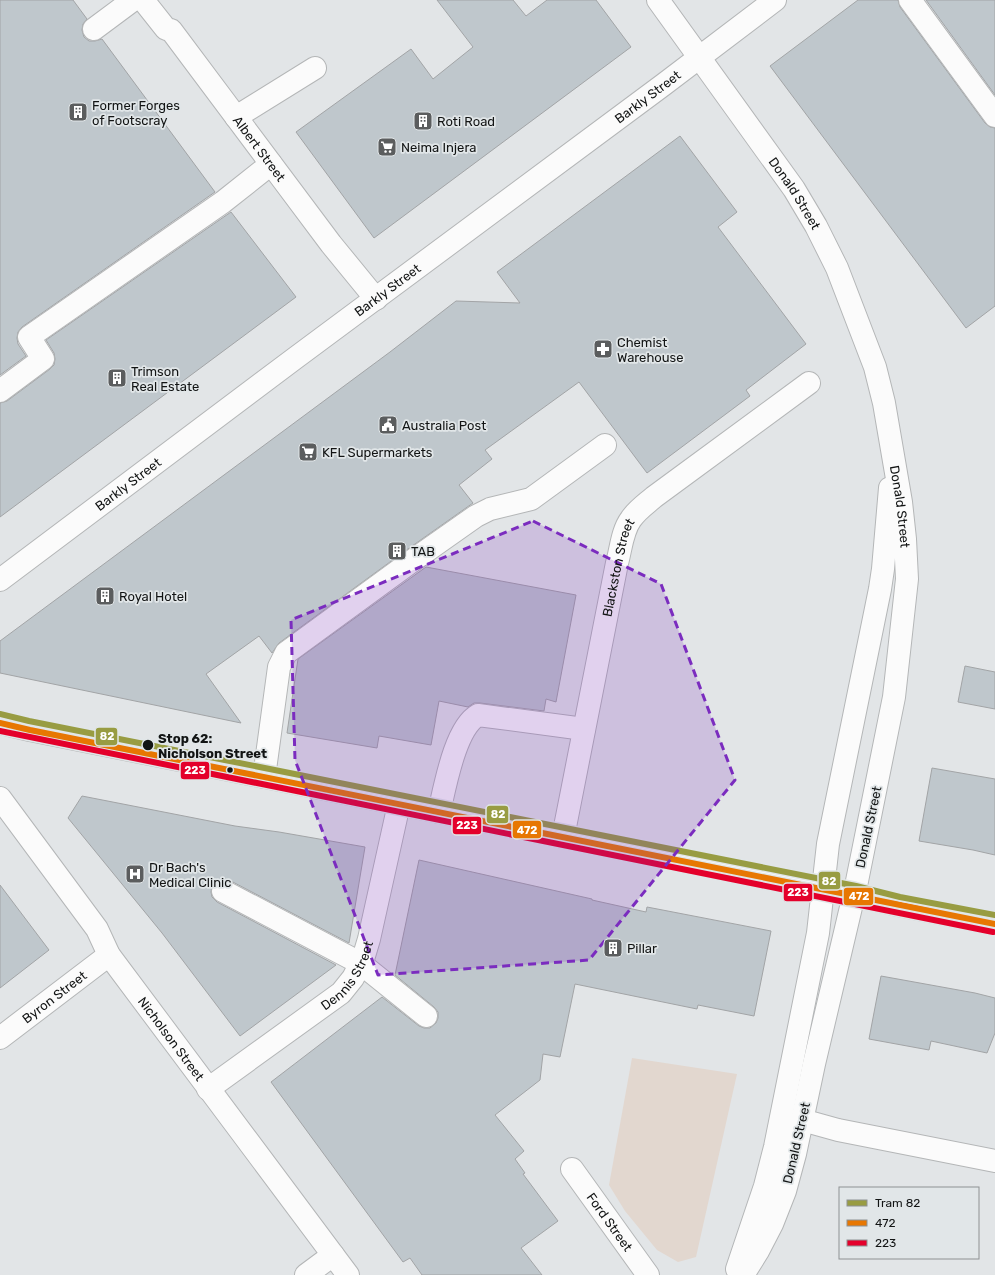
<svg xmlns="http://www.w3.org/2000/svg" width="995" height="1275" viewBox="0 0 995 1275" font-family="Rubik,sans-serif">
  <rect width="100%" height="100%" fill="#e2e5e7"/>
  <path fill="#e2d7cf" d="M632,1058L737,1074L696,1257L678,1262L657,1250L625,1211L609,1185Z"/>
  <g fill="#bfc7cc" stroke="#a2a4a6">
    <path d="M0,0H73L87,19L83,24L82,30L84,37L89,41H95L102,39L215,192L22,327L18,332L17,338L18,344L26,356L0,375Z"/>
    <path d="M437,0H513L526,16L547,0H596L631,47L374,238L296,132L411,49L433,79L473,47Z"/>
    <path d="M858,0H898L900,7L985,123L990,127L995,128V306L966,328L770,66Z"/>
    <path d="M926,0H995V95Z"/>
    <path d="M680,136L737,212L718,227L806,344L746,390L750,396L647,473L579,382L485,450L492,459L459,485L473,503L405,551L279,643L272,653L259,636L206,674L241,723L0,673V641L390,352L456,301L520,303L497,272Z"/>
    <path d="M231,212L296,297L0,517V403L7,401L50,369L54,365L55,359L54,353L46,340Z"/>
    <path d="M426,567L576,595L556,702L546,699L544,711L480,703H474L468,707L439,701L431,745L379,736L377,748L287,733L298,659Z"/>
    <path d="M965,666L995,672V709L958,702Z"/>
    <path d="M932,768L995,779V855L973,850L919,841Z"/>
    <path d="M82,796L235,826L279,832L365,847L349,943L229,880L223,879L217,880L212,886L211,892L212,897L217,902L336,965L240,1036L162,933L68,818Z"/>
    <path d="M419,860L592,899V900L646,912L647,907L771,931L754,1016L698,1005L697,1009L575,984L560,1057L543,1054L540,1080L495,1115L524,1151L515,1159L525,1173L523,1174L558,1221L521,1248L542,1275H422L410,1258L403,1262L271,1082L382,997L419,1026L424,1028H430L436,1023L438,1018V1012L434,1007L395,975Z"/>
    <path d="M0,885L49,950L0,988Z"/>
    <path d="M881,976L975,993L995,998V1033L987,1053L931,1041L929,1050L869,1039Z"/>
  </g>
  <g fill="none" stroke-linecap="round" stroke-linejoin="round">
    <defs>
      <g id="minor">
        <path id="s1" d="M143,0L166,29L171,30L331,244L376,299"/>
        <path id="s2" d="M658,0L794,189L816,226L837,268L875,367L884,403L901,502L905,539L907,579L894,697L856,886L814,1064L795,1154L785,1191L772,1224L758,1251L743,1275"/>
        <path d="M910,0L995,116"/>
        <path d="M94,29L133,0"/>
        <path d="M236,117L315,68"/>
        <path d="M0,391L43,359L29,337L223,202L271,164"/>
        <path id="s3" d="M0,580L294,359L663,85L775,0"/>
        <path d="M0,723L30,730L854,895L898,905L995,924"/>
        <path d="M264,777L279,667L286,653L412,561L476,516L490,509L531,499L605,445"/>
        <path id="s4" d="M0,798L97,929L109,955L348,1275"/>
        <path d="M439,812C445,787 455,728 478,715L584,729"/>
        <path id="s5" d="M563,837L617,563C621,549 622,531 631,519C637,510 646,504 654,497L809,383"/>
        <path d="M223,891L360,963L426,1016"/>
        <path id="s6" d="M0,1038L109,955"/>
        <path id="s7" d="M208,1089L341,993L353,978L363,959L369,939L399,804"/>
        <path d="M802,1120L838,1130L995,1161"/>
        <path id="s8" d="M572,1169L648,1275"/>
        <path d="M737,1269L765,1186L775,1147L818,933L828,844L880,589L883,569L890,488"/>
        <path d="M306,1275L333,1255"/>
      </g>
    </defs>
    <use href="#minor" stroke="#b4b6b7" stroke-width="24"/>
    <use href="#minor" stroke="#fbfbfb" stroke-width="22"/>
    <defs>
      <path id="bus-1" d="M0,723L30,730L995,924"/>
      <path id="bus-2" d="M0,731L993,932"/>
    </defs>
    <use href="#bus-1" stroke="#e1e6e8" stroke-width="9"/>
    <use href="#bus-2" stroke="#e1e6e8" stroke-width="9"/>
    <use href="#bus-1" stroke="#e77702" stroke-width="6"/>
    <use href="#bus-2" stroke="#e4002b" stroke-width="6"/>
    <defs>
      <path id="tram-1" d="M0,714L29,721L856,886L900,897L995,915"/>
    </defs>
    <use href="#tram-1" stroke="#e1e6e8" stroke-width="9"/>
    <use href="#tram-1" stroke="#989c42" stroke-width="6"/>
  </g>
  <path fill="#7b2cbf" fill-opacity="0.2" stroke="#7b2cbf" stroke-width="3" stroke-dasharray="8 5" stroke-linejoin="round" d="M533,521L661,584L735,780L589,960L378,975L295,760L291,620Z"/>
  <defs>
    <symbol id="building-square" viewBox="-11 -11 22 22"><rect x="-9" y="-9" width="18" height="18" rx="4" fill="#5b5d5e" stroke="#e1e6e8"/><path d="M-4-6H4V6H1V3H-1V6H-4ZM-2.5-4.3h1.7v1.8h-1.7ZM.8-4.3h1.7v1.8H.8ZM-2.5-1h1.7V.8h-1.7ZM.8-1h1.7V.8H.8Z" fill="#fff"/></symbol>
    <symbol id="supermarket-square" viewBox="-11 -11 22 22"><rect x="-9" y="-9" width="18" height="18" rx="4" fill="#5b5d5e" stroke="#e1e6e8"/><path d="M-6-5.5h2.5l.6 2H6L4.5 2H-2.5L-4.4-4H-6ZM-1.5 3.2a1.3 1.3 0 1 0 .1 0ZM3 3.2a1.3 1.3 0 1 0 .1 0Z" fill="#fff"/></symbol>
    <symbol id="pharmacy-square" viewBox="-11 -11 22 22"><rect x="-9" y="-9" width="18" height="18" rx="4" fill="#5b5d5e" stroke="#e1e6e8"/><path d="M-2-6h4v4h4v4h-4v4h-4v-4h-4v-4h4Z" fill="#fff"/></symbol>
    <symbol id="civic-square" viewBox="-11 -11 22 22"><rect x="-9" y="-9" width="18" height="18" rx="4" fill="#5b5d5e" stroke="#e1e6e8"/><path d="M-.6-6.5H3V-4.5H.6V-3L4-1V1h2V6H-6V1h2V-1L-.6-3ZM-1.2 2.5V6h2.4V2.5Z" fill="#fff"/></symbol>
    <symbol id="hospital-square" viewBox="-11 -11 22 22"><rect x="-9" y="-9" width="18" height="18" rx="4" fill="#5b5d5e" stroke="#e1e6e8"/><path d="M-5-5h3v3.5h4V-5h3V5h-3V1.5h-4V5h-3Z" fill="#fff"/></symbol>
  </defs>
  <g fill-rule="evenodd">
    <use href="#building-square" x="67" y="101" width="22" height="22"/>
    <use href="#building-square" x="412" y="110" width="22" height="22"/>
    <use href="#supermarket-square" x="376" y="136" width="22" height="22"/>
    <use href="#pharmacy-square" x="592" y="338" width="22" height="22"/>
    <use href="#building-square" x="106" y="367" width="22" height="22"/>
    <use href="#civic-square" x="377" y="414" width="22" height="22"/>
    <use href="#supermarket-square" x="297" y="441" width="22" height="22"/>
    <use href="#building-square" x="386" y="540" width="22" height="22"/>
    <use href="#building-square" x="94" y="585" width="22" height="22"/>
    <use href="#hospital-square" x="124" y="863" width="22" height="22"/>
    <use href="#building-square" x="602" y="937" width="22" height="22"/>
  </g>
  <g fill="#121414" stroke="#e1e6e8" stroke-width="1.5">
    <circle cx="148" cy="745" r="6"/>
    <circle cx="230" cy="770" r="3.5"/>
  </g>
  <g text-anchor="middle" stroke-width="3.5" stroke-linejoin="round" paint-order="stroke">
    <g font-size="13" fill="#121414" stroke="#e1e6e8">
      <text dy="5" stroke="none"><textPath href="#s3" startOffset="808">Barkly Street</textPath></text>
      <text dy="5" stroke="none"><textPath href="#s1" startOffset="190">Albert Street</textPath></text>
      <text dy="5" stroke="none"><textPath href="#s2" startOffset="237">Donald Street</textPath></text>
      <text dy="5" stroke="none"><textPath href="#s3" startOffset="484">Barkly Street</textPath></text>
      <text dy="5" stroke="none"><textPath href="#s3" startOffset="160">Barkly Street</textPath></text>
      <text dy="5" stroke="none"><textPath href="#s2" startOffset="571">Donald Street</textPath></text>
      <text dy="5" stroke="none"><textPath href="#s5" startOffset="275">Blackston Street</textPath></text>
      <text transform="translate(868 827) rotate(-78)" y="5">Donald Street</text>
      <text dy="5" stroke="none"><textPath href="#s7" startOffset="182">Dennis Street</textPath></text>
      <text dy="5" stroke="none"><textPath href="#s6" startOffset="68">Byron Street</textPath></text>
      <text dy="5" stroke="none"><textPath href="#s4" startOffset="296">Nicholson Street</textPath></text>
      <text transform="translate(796 1143) rotate(-77)" y="5">Donald Street</text>
      <text dy="5" stroke="none"><textPath href="#s8" startOffset="65">Ford Street</textPath></text>
    </g>
    <g font-size="13" fill="#121414" stroke="#e1e6e8" text-anchor="start">
      <text x="92" y="110">Former Forges<tspan x="92" dy="15">of Footscray</tspan></text>
      <text x="437" y="126">Roti Road</text>
      <text x="401" y="152">Neima Injera</text>
      <text x="617" y="347">Chemist<tspan x="617" dy="15">Warehouse</tspan></text>
      <text x="131" y="376">Trimson<tspan x="131" dy="15">Real Estate</tspan></text>
      <text x="402" y="430">Australia Post</text>
      <text x="322" y="457">KFL Supermarkets</text>
      <text x="411" y="556">TAB</text>
      <text x="119" y="601">Royal Hotel</text>
      <text x="149" y="872">Dr Bach's<tspan x="149" dy="15">Medical Clinic</tspan></text>
      <text x="627" y="953">Pillar</text>
    </g>
    <g font-size="13" font-weight="bold" fill="#121414" stroke="#e1e6e8" text-anchor="start">
      <text x="158" y="743">Stop 62:<tspan x="158" dy="15">Nicholson Street</tspan></text>
    </g>
  </g>
  <g stroke="#e1e6e8" stroke-width="1.5">
    <rect x="95" y="727" width="23" height="19" rx="4" fill="#989c42"/>
    <rect x="180" y="761" width="30" height="19" rx="4" fill="#e4002b"/>
    <rect x="486" y="805" width="23" height="19" rx="4" fill="#989c42"/>
    <rect x="452" y="816" width="30" height="19" rx="4" fill="#e4002b"/>
    <rect x="512" y="820" width="30" height="19" rx="4" fill="#e77702"/>
    <rect x="818" y="871" width="23" height="19" rx="4" fill="#989c42"/>
    <rect x="783" y="883" width="30" height="19" rx="4" fill="#e4002b"/>
    <rect x="843" y="887" width="31" height="19" rx="4" fill="#e77702"/>
  </g>
  <g font-size="11" text-anchor="middle" font-weight="bold" fill="#fff">
    <text x="107" y="740">82</text>
    <text x="195" y="774">223</text>
    <text x="498" y="818">82</text>
    <text x="467" y="829">223</text>
    <text x="527" y="834">472</text>
    <text x="829" y="885">82</text>
    <text x="798" y="896">223</text>
    <text x="859" y="900">472</text>
  </g>
  <rect x="839" y="1187" width="140" height="72" fill="#e1e6e8" stroke="#8e9293"/>
  <rect x="847" y="1200" width="20" height="6" fill="#989c42" stroke="#8e9293"/>
  <text x="875" y="1207" font-size="12" fill="#121414">Tram 82</text>
  <rect x="847" y="1220" width="20" height="6" fill="#e77702" stroke="#8e9293"/>
  <text x="875" y="1227" font-size="12" fill="#121414">472</text>
  <rect x="847" y="1240" width="20" height="6" fill="#e4002b" stroke="#8e9293"/>
  <text x="875" y="1247" font-size="12" fill="#121414">223</text>
</svg>
